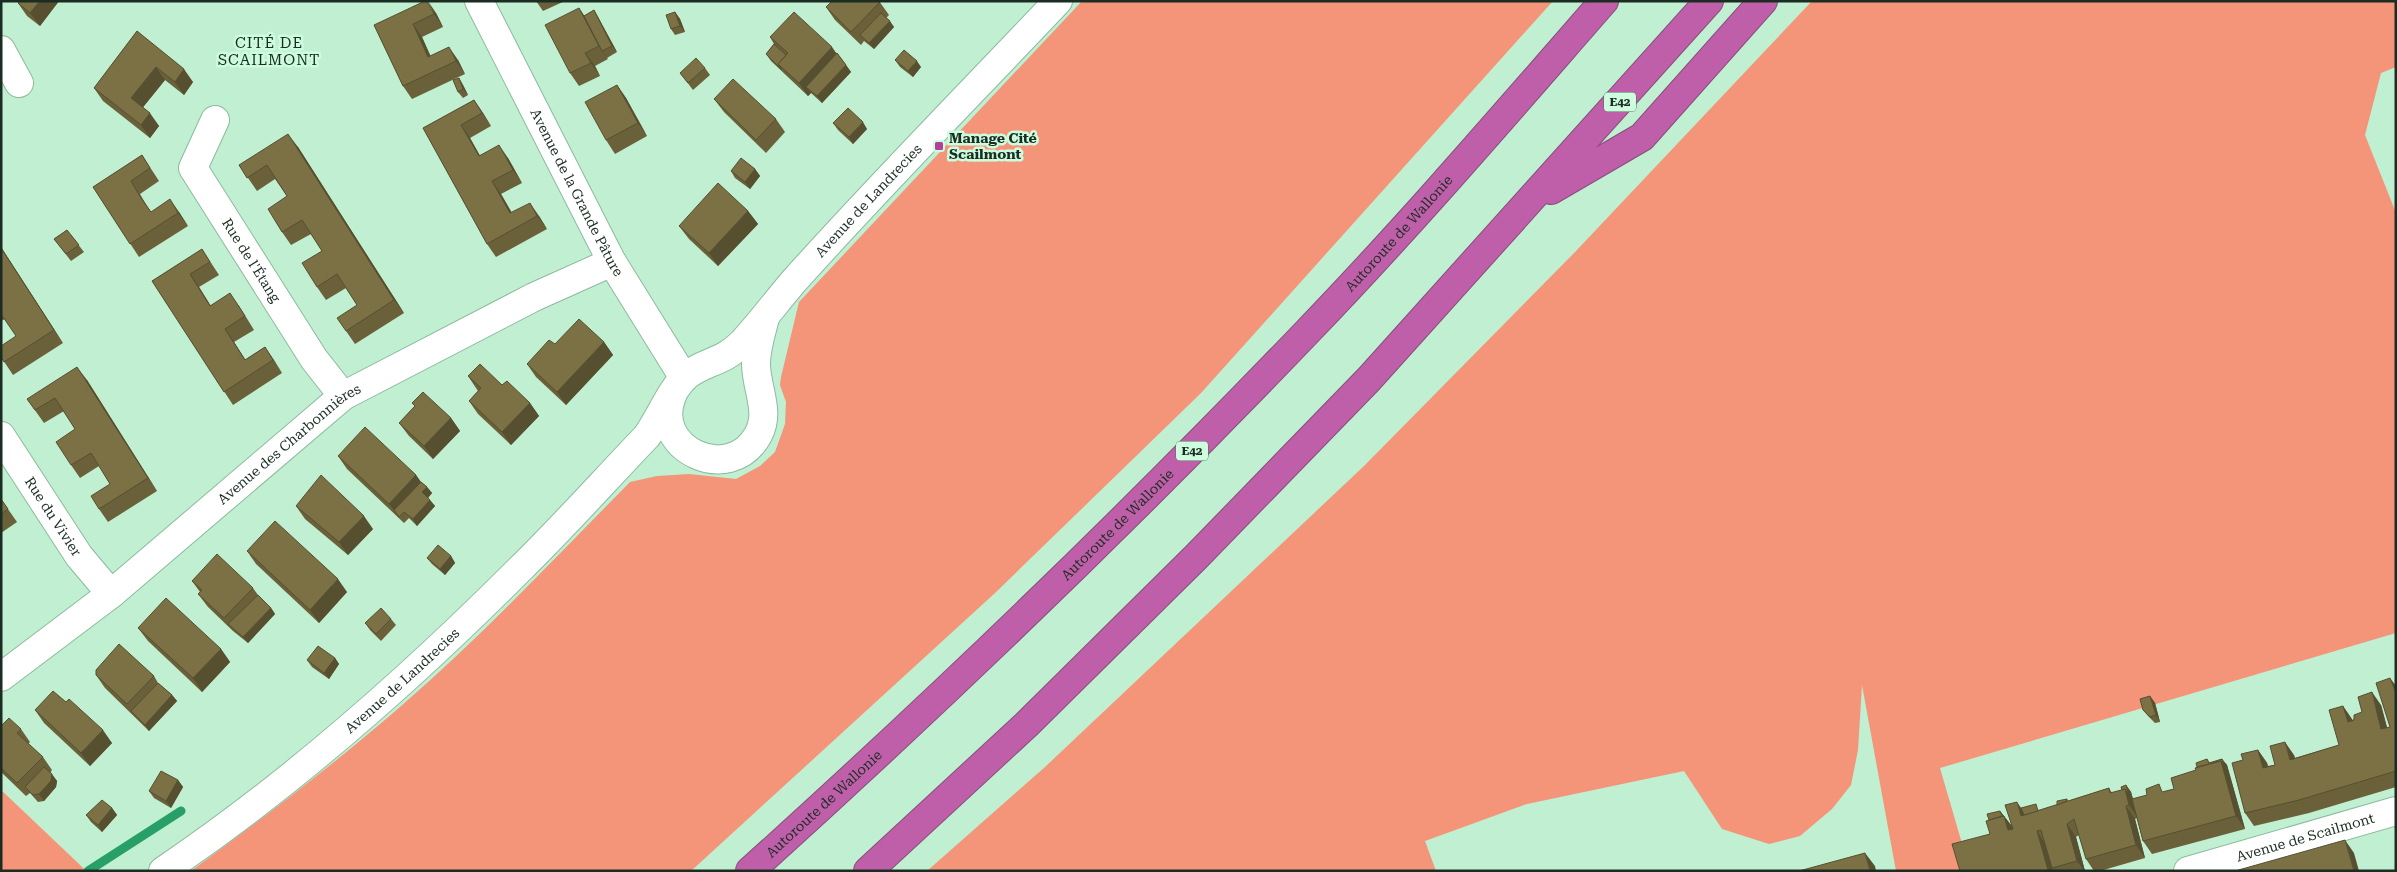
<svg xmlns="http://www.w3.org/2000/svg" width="2397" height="872" viewBox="0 0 2397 872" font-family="'Roboto Serif',serif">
  <rect width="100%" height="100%" fill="#c0efd1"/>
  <g fill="#f49478">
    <path d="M1082,1H1553L1201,393L995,593L691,871H191C262,819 333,765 400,707C481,637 555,558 630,482L657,476L689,474L736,479L760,466L775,452L785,424L786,402L780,385L781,377L799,302Z"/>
    <path d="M1812,1H2396V67L2381,73L2365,135L2396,213V633L1940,768L1970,871H1896L1862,685L1858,750L1851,785L1832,809L1800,836L1769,844L1722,829L1684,771L1527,804L1425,841L1436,871H927L1045,767L1364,466L1576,251Z"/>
    <path d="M1,790L78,863L86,871H1Z"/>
  </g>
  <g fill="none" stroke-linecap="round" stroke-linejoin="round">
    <path stroke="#289f67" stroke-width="9" d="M88,871L181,811"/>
    <defs>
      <g id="minor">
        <path id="s1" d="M479,1L612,262L684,378"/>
        <path d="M1,50L19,83"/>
        <path id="s2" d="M215,120L193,168L314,359L343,396"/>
        <path d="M672,396C650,449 730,486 758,435C771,412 756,388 756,364C756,348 761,333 765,318"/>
        <path id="s3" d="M1,436L79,556L111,594"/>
        <path id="s4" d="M1,677L111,594L343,396L534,297L612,262"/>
        <path id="s5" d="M163,871C292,784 409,680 519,570C563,527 604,481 647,436C659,419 672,388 686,376C705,361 723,363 743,342C761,322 777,301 794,281C879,186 970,94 1058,1"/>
        <path id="s6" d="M2188,871L2396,811"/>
      </g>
      <g id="highway">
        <path d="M1551,190L1642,137L1763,1"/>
        <path id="s7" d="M750,871C943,697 1130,517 1309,330C1411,224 1507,112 1604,1"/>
        <path d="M868,871L1026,725L1196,557L1369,379L1709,1"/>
      </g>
    </defs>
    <use href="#minor" stroke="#8dba9e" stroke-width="30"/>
    <use href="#highway" stroke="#864e7a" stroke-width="30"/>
    <use href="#minor" stroke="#fff" stroke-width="28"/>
    <use href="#highway" stroke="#c05fa9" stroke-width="28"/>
  </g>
  <g fill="#6a613b">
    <path d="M20,1H59L40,26L27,16L18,3Z"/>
    <path d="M536,1H565L543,11Z"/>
    <path d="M879,1L889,15L886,18L894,27L874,49L864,41L861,45L835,20L826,7Z"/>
    <path d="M579,8L584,16L594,10L598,17L617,52L607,58L608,59L595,66L600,76L579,86L570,73Z"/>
    <path d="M675,12L680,19L685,32L675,35L671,29Z"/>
    <path d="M436,13L443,27L422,37L430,56L458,60L465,74L412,99L403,86L374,25Z"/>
    <path d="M137,31L193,82L184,95L165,80L143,107L159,126L150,138L103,101L94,88Z"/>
    <path d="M770,37L837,53L851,72L822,103L811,93L808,96L771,61L766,54L774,44Z"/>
    <path d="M895,60L921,67L913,77L900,67Z"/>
    <path d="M705,68L710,75L693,90L680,73Z"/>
    <path d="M459,78L463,85L468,95L463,98L458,92Z"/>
    <path d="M617,85L626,98L647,136L615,154L606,140Z"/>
    <path d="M714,99L776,119L785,132L766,153L724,112Z"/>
    <path d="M474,100L483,113L491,126L470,138L480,156L508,158L522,183L501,194L512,213L539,216L547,229L496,257L487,244L423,128Z"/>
    <path d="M833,123L867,129L853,144L838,130Z"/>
    <path d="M298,147L404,313L355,344L346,331L357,305L346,288L326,300L317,287L322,251L311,234L291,245L282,232L287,196L275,179L257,191L239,165Z"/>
    <path d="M142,155L159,181L140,194L150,211L151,212H179L188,226L139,257L93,187Z"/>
    <path d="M755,169L760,176L750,189L735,178L731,171Z"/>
    <path d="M748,211L758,224L718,266L689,239L679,226Z"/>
    <path d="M67,230L84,252L71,261L54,239Z"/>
    <path d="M1,247L63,343L13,375L1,357L16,336L5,319L1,321Z"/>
    <path d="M202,249L219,275L199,287L210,305L239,306L254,330L234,342L245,360L265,347L282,373L233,405L152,281Z"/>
    <path d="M604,342L613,355L566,405L536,377L527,364L555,344Z"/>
    <path d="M468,376L502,385L530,403L539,416L511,445L478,414L469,401L478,391Z"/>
    <path d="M87,380L157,491L108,522L99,509L110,484L99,466L80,478L71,465L75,429L64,411L44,423L27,399Z"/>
    <path d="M412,403L451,418L460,431L433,459L409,436L399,423L415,406Z"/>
    <path d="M338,456L416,475L421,482L427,487L432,493L428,498L435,506L417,526L409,518L404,523L347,469Z"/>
    <path d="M1,499L17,522L1,533Z"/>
    <path d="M296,506L373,529L348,555L305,519Z"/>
    <path d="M247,551L347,592L319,623L256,564Z"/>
    <path d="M451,556L455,563L445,575L432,564L427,558Z"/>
    <path d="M192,581L253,588L258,595L271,608L275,614L248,643L233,631L208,607L198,594L200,592Z"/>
    <path d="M391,619L396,625L381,641L370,630L365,623Z"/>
    <path d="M138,628L221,649L230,662L202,692L148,641Z"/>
    <path d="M335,658L339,664L329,679L312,667L307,660Z"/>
    <path d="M96,675L154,676L158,683L172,695L177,701L149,731L105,688Z"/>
    <path d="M2396,686V787L2309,813L2254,826L2245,813L2243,760L2258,750L2267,763L2268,766L2275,765L2294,755L2295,758L2339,745L2343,706L2352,720L2381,705L2387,728L2390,727Z"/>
    <path d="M2150,696L2155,703L2160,722L2155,723L2148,716L2143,710Z"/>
    <path d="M66,702L112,743L90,766L44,723L35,710Z"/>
    <path d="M1,726L21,729L30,742L28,744L43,757L52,770L50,773L57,781L56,787L44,801L38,802L30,793L26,796L1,772Z"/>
    <path d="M2207,759L2210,763L2222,759L2227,765L2245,829L2152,854L2143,841L2137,818L2135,819L2145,858L2100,871H2094L2086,859L2079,835L2076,837L2085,871H1960L1990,834L1989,820L2000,811L2012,826L2021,808L2040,810L2057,805L2067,799L2068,801L2109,788L2112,793L2122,790L2126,785L2131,792L2133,799L2164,792L2174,789L2196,770L2197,767Z"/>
    <path d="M178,780L183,787L171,808L154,798L149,791Z"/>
    <path d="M112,808L117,815L102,832L91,822L86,815Z"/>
  </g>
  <g fill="#564f30">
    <path d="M40,1H59L40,26L30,13Z"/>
    <path d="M428,1L436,13L443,27L434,14Z"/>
    <path d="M579,8L588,21L602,51L608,59L599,46Z"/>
    <path d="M594,10L598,17L617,52L612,46Z"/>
    <path d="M675,12L680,19L685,32L680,26Z"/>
    <path d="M890,21L894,27L874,49L869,43Z"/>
    <path d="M413,24L422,37L437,70L428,57Z"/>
    <path d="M449,47L458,60L465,74L456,61Z"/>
    <path d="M832,47L841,60L806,87L811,93L808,96L799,83Z"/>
    <path d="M585,53L595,66L600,76L591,63Z"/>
    <path d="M917,61L921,67L913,77L908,71Z"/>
    <path d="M846,65L851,72L822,103L817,96Z"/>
    <path d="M156,67L165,80L140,111L131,98Z"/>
    <path d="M184,69L193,82L184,95L175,82Z"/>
    <path d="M459,78L463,85L468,95L463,89Z"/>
    <path d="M617,85L626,98L647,136L638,123Z"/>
    <path d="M474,100L483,113L491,126L482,113Z"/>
    <path d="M150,113L159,126L150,138L141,125Z"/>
    <path d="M863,122L867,129L853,144L849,137Z"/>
    <path d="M461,125L470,138L488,170L479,156Z"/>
    <path d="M288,134L298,147L404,313L394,300Z"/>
    <path d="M499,145L508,158L522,183L513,170Z"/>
    <path d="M755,169L760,176L750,189L745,182Z"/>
    <path d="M492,181L501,194L519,226L510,213Z"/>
    <path d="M170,199L179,212L188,226L178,213Z"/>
    <path d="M530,203L539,216L547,229L537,216Z"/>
    <path d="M748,211L758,224L718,266L709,253Z"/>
    <path d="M1,247L63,343L54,330L1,248Z"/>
    <path d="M190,274L199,287L219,319L210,306Z"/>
    <path d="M230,293L239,306L254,330L245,316Z"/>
    <path d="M225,329L234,342L254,373L245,360Z"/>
    <path d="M604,342L613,355L566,405L557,392Z"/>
    <path d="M265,347L274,360L282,373L273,360Z"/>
    <path d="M77,367L87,380L157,491L148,478Z"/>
    <path d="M530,403L539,416L511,445L502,432Z"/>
    <path d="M451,418L460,431L433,459L424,446Z"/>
    <path d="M416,475L425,488L394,510L389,504Z"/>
    <path d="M427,487L432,493L427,499L422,492Z"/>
    <path d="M430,500L435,506L417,526L413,519Z"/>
    <path d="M364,516L373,529L348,555L339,542Z"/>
    <path d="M451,556L455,563L445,575L440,569Z"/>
    <path d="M338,579L347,592L319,623L310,610Z"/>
    <path d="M271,608L275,614L248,643L243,637Z"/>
    <path d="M221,649L230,662L202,692L193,678Z"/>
    <path d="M335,658L339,664L329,679L324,673Z"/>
    <path d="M2390,678L2396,686V693Z"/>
    <path d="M2372,692L2381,705L2391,742L2381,729Z"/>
    <path d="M172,695L177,701L149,731L145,725Z"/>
    <path d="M2150,696L2155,703L2160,722L2156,715Z"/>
    <path d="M2343,706L2352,719L2357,735L2348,722Z"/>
    <path d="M103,730L112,743L90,766L81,753Z"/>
    <path d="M2285,742L2294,755L2299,773L2290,760Z"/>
    <path d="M2258,750L2267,763L2272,781L2263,768Z"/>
    <path d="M2222,759L2227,765L2245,829L2236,816L2221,761Z"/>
    <path d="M52,774L57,781L56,787L44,801L39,794Z"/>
    <path d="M178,780L183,787L171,808L166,801Z"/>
    <path d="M2126,785L2131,792L2138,818L2129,805L2125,789Z"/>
    <path d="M2017,802L2026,815L2021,816Z"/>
    <path d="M2126,806L2135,819L2145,858L2136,845Z"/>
    <path d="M112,808L117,815L102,832L98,825Z"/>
    <path d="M2000,811L2014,829L2017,844L2004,823Z"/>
    <path d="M2067,824L2076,837L2085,871H2084L2077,861Z"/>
    <path d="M2037,831L2046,845L2052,868L2054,871H2049L2048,870Z"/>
    <path d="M2345,840L2354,853L2359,871H2354Z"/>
    <path d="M1865,853L1875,866L1876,871H1870Z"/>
  </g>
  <g fill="#7b7145" stroke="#564f30">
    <path d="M20,1H40L30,13L18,3Z"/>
    <path d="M425,1H427L434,14L413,24L428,57L449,47L456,61L403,86L374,25Z"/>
    <path d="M832,1H879L880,2L851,32L826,7Z"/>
    <path d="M579,8L599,46L585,53L591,63L570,73L545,25Z"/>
    <path d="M594,10L612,46L602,51L584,16Z"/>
    <path d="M675,12L680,26L671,29L666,15Z"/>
    <path d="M794,12L832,47L799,83L778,64L788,53L770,37Z"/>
    <path d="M881,13L890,21L869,43L860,35Z"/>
    <path d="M137,31L184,69L175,82L156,67L131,98L150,113L141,125L94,88Z"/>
    <path d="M774,44L786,55L778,64L782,70L766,54Z"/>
    <path d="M904,50L917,61L908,71L895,60Z"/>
    <path d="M837,53L846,65L817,96L806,87Z"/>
    <path d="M696,58L705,68L688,83L680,73Z"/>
    <path d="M459,78L463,89L458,92L453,80Z"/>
    <path d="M733,79L776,119L756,140L714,99Z"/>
    <path d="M617,85L638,123L606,140L585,102Z"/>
    <path d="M474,100L482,113L461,125L479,156L499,145L513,170L492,181L510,213L530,203L537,216L487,244L423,128Z"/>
    <path d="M848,108L863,122L849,137L833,123Z"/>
    <path d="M288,134L394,300L346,331L337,318L357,305L337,274L317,287L302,263L322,251L302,220L282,232L268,209L287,196L267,165L247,178L239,165Z"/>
    <path d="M142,155L150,168L131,181L141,198L151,212L170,199L178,213L130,244L93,187Z"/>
    <path d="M741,158L755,169L745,182L731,171Z"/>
    <path d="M718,183L748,211L709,253L679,226Z"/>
    <path d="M67,230L79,245L66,254L54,239Z"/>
    <path d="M1,248L54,330L4,362L1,357V346L16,336L1,314Z"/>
    <path d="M202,249L210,262L190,274L210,306L230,293L245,316L225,329L245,360L265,347L273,360L224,392L152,281Z"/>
    <path d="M579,319L604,342L557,392L527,364L549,340L555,344Z"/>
    <path d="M480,364L502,385L507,381L530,403L502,432L469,401L481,388L468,376Z"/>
    <path d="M77,367L148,478L99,509L91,496L110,484L91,453L71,465L56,442L75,429L55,398L35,410L27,399Z"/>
    <path d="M423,392L451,418L424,446L399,423L415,406L412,403Z"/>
    <path d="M365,427L416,475L389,504L338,456Z"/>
    <path d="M321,475L364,516L339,542L296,506Z"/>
    <path d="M421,482L427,487L422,492L430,500L413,519L404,512L399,517L394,510Z"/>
    <path d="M1,499L8,509L1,514Z"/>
    <path d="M275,521L338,579L310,610L247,551Z"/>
    <path d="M438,545L451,556L440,569L427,558Z"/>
    <path d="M217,554L253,588L224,618L198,594L202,590L192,581Z"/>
    <path d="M258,595L271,608L243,637L228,624Z"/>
    <path d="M166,598L221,649L193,678L138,628Z"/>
    <path d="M381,608L391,619L376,634L365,623Z"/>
    <path d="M119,644L154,676L127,704L96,675V670Z"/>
    <path d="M318,646L335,658L324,673L307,660Z"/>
    <path d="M2390,678L2396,693V771L2299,800L2245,813L2232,763L2243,760L2241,754L2258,750L2263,768L2275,765L2270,746L2285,742L2290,760L2339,745L2329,710L2343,706L2348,722L2354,720V715L2362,712L2358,697L2372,692L2381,729L2390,727L2376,683Z"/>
    <path d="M158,683L172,695L145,725L131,711Z"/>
    <path d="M53,691L66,702L69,699L103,730L81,753L35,710Z"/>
    <path d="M2150,696L2156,715L2150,717L2143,710L2140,699Z"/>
    <path d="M9,718L21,729L17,733L43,757L17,783L1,768V726Z"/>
    <path d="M2207,759L2209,763L2222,759L2225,767L2221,761L2197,767L2196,763Z"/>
    <path d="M2221,761L2236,816L2143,841L2132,799L2147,795L2146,789L2159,784L2162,792L2174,789L2171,778L2196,770L2195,768Z"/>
    <path d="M44,767L52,774L51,781L39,794L33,795L25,787Z"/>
    <path d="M161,771L178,780L166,801L149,791Z"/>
    <path d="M2126,785L2129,795L2125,789L2122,790L2121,787Z"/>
    <path d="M2109,788L2110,793L2125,789L2129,805L2126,806L2136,845L2086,859L2074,819L2067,824L2077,861L2052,868L2041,830L2037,831L2048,870L2044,871H1960L1952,844L1990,834L1986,821L2004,816L2008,830L2013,829L2005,805L2017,802L2021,816Z"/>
    <path d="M2067,799V801L2057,805V801Z"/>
    <path d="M102,800L112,808L98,825L86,815Z"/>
    <path d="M2036,804L2038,811L2024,815L2021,808Z"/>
    <path d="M2000,811L2002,816L1989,820L1987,814Z"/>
    <path d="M2345,840L2354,871H2235Z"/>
    <path d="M1865,853L1870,871H1799Z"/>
  </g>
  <rect fill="#b23f9a" stroke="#cdfcde" stroke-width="2" x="934" y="141" width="10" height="10" rx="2.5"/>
  <g text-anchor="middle" stroke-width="5" stroke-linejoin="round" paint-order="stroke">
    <g fill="#cdfcde" stroke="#506b5a" stroke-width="1">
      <rect x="1604" y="92.5" width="32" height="19" rx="4"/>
      <rect x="1176" y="441.5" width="32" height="19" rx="4"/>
    </g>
    <g font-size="12" font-weight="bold" fill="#1b2d22">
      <text x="1620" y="106">E42</text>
      <text x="1192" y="455">E42</text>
    </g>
    <g font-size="14" font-weight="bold" fill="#1b2d22" stroke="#cdfcde" text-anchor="start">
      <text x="949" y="143">Manage Cité<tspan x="949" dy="16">Scailmont</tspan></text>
    </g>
    <g font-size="14" fill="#1b2d22" stroke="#cdfcde">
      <text dy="5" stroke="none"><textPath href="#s1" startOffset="215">Avenue de la Grande Pâture</textPath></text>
      <text dy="5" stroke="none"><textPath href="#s5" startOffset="980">Avenue de Landrecies</textPath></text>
      <text dy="5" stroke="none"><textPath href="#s7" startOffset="910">Autoroute de Wallonie</textPath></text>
      <text dy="5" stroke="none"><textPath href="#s2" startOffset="162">Rue de l'Étang</textPath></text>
      <text dy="5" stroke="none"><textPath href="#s4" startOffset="371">Avenue des Charbonnières</textPath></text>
      <text dy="5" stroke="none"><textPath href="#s3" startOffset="96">Rue du Vivier</textPath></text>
      <text dy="5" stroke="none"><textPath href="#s7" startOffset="505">Autoroute de Wallonie</textPath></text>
      <text dy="5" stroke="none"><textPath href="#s5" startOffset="306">Avenue de Landrecies</textPath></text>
      <text dy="5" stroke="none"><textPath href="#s7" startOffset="100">Autoroute de Wallonie</textPath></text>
      <text dy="5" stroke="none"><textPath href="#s6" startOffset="122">Avenue de Scailmont</textPath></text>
    </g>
    <g font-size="15" letter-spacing="1" fill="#1b2d22" stroke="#cdfcde">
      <text x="269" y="48">CITÉ DE<tspan x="269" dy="17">SCAILMONT</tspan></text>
    </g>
  </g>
  <rect width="2397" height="872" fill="none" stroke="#1b2d22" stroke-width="5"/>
</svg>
